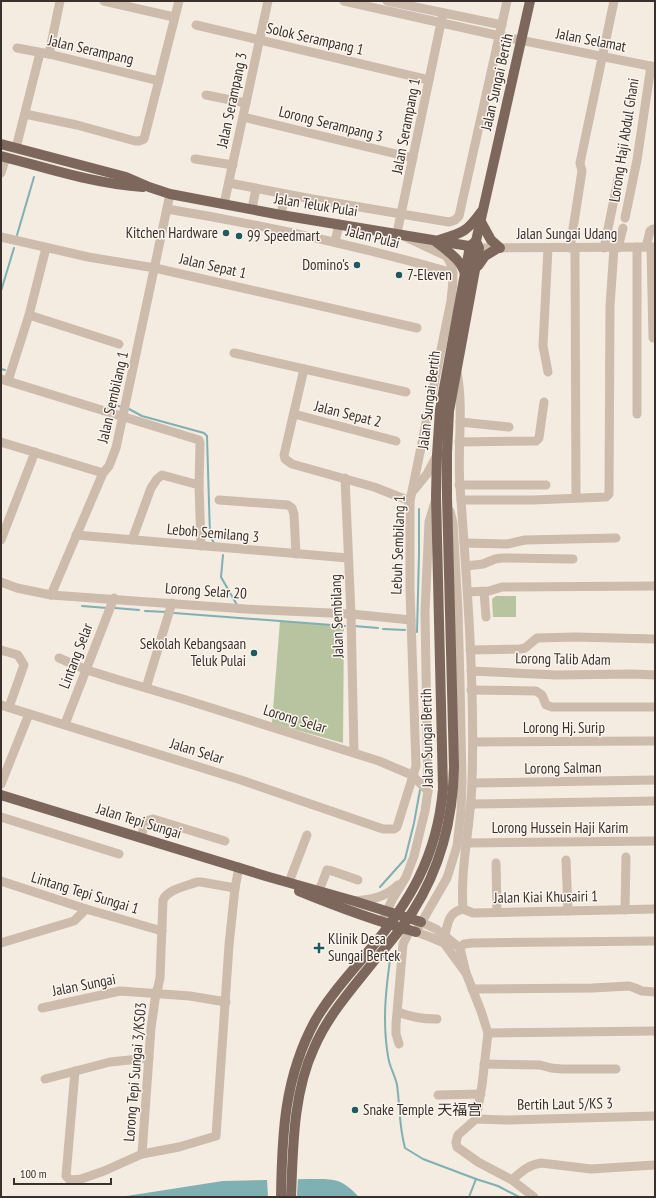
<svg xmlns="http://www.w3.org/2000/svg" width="656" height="1198" viewBox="0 0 656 1198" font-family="'PT Sans Narrow','Noto Sans SC',sans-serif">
  <rect width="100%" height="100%" fill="#f4ebe1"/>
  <g fill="#b8c4a0">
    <path d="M496,596H516V617H493L492,599Z"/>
    <path d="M280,621L344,626L343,743L272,723Z"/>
  </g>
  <path fill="#7fb0b2" d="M310,1179C335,1179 341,1178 359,1197H120L223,1181Z"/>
  <path fill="#f4ebe1" d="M298,1177L297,1197H268L267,1179Z"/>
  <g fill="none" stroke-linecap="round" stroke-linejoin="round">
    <g stroke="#7fb0b2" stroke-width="2">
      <path d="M17,235L34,177"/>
      <path d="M1,291L14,248"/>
      <path d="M1,369L5,370"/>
      <path d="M111,404L122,407"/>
      <path d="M129,409L142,416L204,433L207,436L210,536L214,543"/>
      <path d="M223,555L221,577L237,605"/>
      <path d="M82,606L107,608"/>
      <path d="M115,608L139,610"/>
      <path d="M145,611L167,612"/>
      <path d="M174,613L345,626"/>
      <path d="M354,626L378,628"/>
      <path d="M383,629L405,630"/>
      <path d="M417,632L419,554V509"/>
      <path d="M380,887L405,859L414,823L420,790"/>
      <path d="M391,953C386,987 382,1021 388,1056C389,1066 395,1075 397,1085C400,1106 399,1127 405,1148L423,1159L476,1179L469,1197"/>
      <path d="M476,1179L498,1186L519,1197"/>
    </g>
    <g stroke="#cdbbac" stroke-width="9">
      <path d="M104,1L174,17"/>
      <path d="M344,1L500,36L655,67"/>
      <path d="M387,1L502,25"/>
      <path d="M196,25L429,80"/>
      <path d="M17,48L49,54L159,81"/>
      <path d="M49,54L60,1"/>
      <path d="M206,95L246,103"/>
      <path d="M25,114L77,125L135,141H139L144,139L179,1"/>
      <path d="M243,117L413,158"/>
      <path d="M16,148L40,53"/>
      <path d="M195,159L233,165"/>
      <path d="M1,173L6,157"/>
      <path d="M229,183L312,199L449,222L455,220L459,216L507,1"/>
      <path d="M224,204L268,1"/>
      <path d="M167,209C264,225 359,246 453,273"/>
      <path d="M252,209L256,188"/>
      <path d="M281,215L285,194"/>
      <path d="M625,218L637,160L651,66"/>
      <path d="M1,237L88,257L155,268L417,328"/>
      <path d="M335,242L339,224"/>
      <path d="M637,247V414"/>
      <path d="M646,247L650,231L653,229"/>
      <path d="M651,247L653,338"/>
      <path d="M479,248L655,247"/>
      <path d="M570,248L582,171L580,163L614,1"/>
      <path d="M575,248L576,497"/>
      <path d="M604,248L619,175"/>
      <path d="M618,248L623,228"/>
      <path d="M29,315L119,344"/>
      <path d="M234,353L406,392"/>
      <path d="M304,369L284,455L285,459L292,464L374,487L410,501"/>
      <path d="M457,372C464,410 457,448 460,486C467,585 475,684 472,782C471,824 460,866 463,909L473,913L655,909"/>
      <path d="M548,372L543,346L548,248"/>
      <path d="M1,379L199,440L200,443L199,485L201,546"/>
      <path d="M8,381L29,315L46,248"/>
      <path d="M294,414L396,441"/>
      <path d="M460,422L509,427"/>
      <path d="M1,442L103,473"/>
      <path d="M459,442L536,441L539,438L544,402"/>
      <path d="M345,478L351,614L354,752"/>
      <path d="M459,485H546"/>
      <path d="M414,490L427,474L437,455"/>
      <path d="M219,500L288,505L292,508L294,514L296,554"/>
      <path d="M461,500H533L606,497L609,494L610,306L614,248"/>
      <path d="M450,511L453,523L458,610L460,683L462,782L461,812L457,846L447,878L416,932L430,937L444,943L466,973"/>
      <path d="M76,535L348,558"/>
      <path d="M1,540L35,452"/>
      <path d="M132,540L151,488L157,479L162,475L199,485"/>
      <path d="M464,543L507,544L525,540L616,538"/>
      <path d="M466,566L483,564L495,559L502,558L573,559"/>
      <path d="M1,582L17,588L51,595L246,609L351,614L411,620"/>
      <path d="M468,592L489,591L502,587L655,586"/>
      <path d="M484,592L486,617"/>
      <path d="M51,595L103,473L109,466L116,448L170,194"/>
      <path d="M1,650L18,655L24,665L9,707"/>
      <path d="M470,650L520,649L525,648L537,638L575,637L655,639"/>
      <path d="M59,658L87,670L119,680L183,699L379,761L412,775L428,791"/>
      <path d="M471,671L556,675L633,674L655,675"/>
      <path d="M146,688L172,603"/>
      <path d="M471,690L536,691L542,695L546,705L552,707H655"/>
      <path d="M1,705L241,780L383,829H394L397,827L416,766L410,590V501L451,301C452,286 457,269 446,256L397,233L443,13"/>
      <path d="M65,724L114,598"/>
      <path d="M474,742L655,741"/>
      <path d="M472,783L655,780"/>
      <path d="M1,784L29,714"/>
      <path d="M472,804L655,801"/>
      <path d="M1,817L119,854"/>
      <path d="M141,837L145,823L149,820L153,819L225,841"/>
      <path d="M466,843L655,841"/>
      <path d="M566,860L568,911"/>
      <path d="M496,863L497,912"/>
      <path d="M1,881L86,909L162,931"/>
      <path d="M289,882L307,835"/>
      <path d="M319,891L327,870L332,871L358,880"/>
      <path d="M355,901C371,900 386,897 398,885"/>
      <path d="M625,910L626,857"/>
      <path d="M382,922L392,900L406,877L414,856L425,811L428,791L425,612L429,522L435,502"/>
      <path d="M421,922L436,929L460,948L466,973L481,1011L488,1033L482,1085L476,1119L458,1135L456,1142L457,1147L478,1162L512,1180L534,1197"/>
      <path d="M445,935C448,922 449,912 463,909"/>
      <path d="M1,943L74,921L86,909"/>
      <path d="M460,948L464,944L472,943L655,941"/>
      <path d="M472,989L592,988L629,986L635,988L642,991L655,992"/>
      <path d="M42,1008L120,991L190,996L226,1002"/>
      <path d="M398,1012C410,1017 424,1019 437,1019"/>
      <path d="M488,1033L655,1031"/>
      <path d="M399,1044L396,1034V1024L403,944L410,930"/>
      <path d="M484,1064L540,1065L551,1068L562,1069H616"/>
      <path d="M75,1071L66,1176L70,1180L81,1179L104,1171L142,1154L179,1147L216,1136L229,945L235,888L239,867"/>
      <path d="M45,1079L110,1062L149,1058"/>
      <path d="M438,1095L481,1094"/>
      <path d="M476,1119L507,1120L655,1116"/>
      <path d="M142,1154L151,1028L156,993L158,987L160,978L163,900C168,889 187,886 197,882H201L235,888"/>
      <path d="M512,1180C521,1172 528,1165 541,1163L591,1169L655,1165"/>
    </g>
    <g stroke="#7d675c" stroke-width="10">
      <path d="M1,144L126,177L149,187L170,194L281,215L475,247"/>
      <path d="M1,156C47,168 95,184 143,187"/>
      <path d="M481,222L491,240L500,248"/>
      <path d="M439,240C462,233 467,232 481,212"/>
      <path d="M435,241C447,251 461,259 465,274"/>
      <path d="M478,266L485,256L498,248"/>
      <path d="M1,795L269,877L354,901L421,922"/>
      <path d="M299,891C338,907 376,921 416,932"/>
      <path d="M281,1197C282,1134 284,1078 315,1021C329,996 349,975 367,953C410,902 437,857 443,789L436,496L437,455L440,410L470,246L476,241"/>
      <path d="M291,1197C293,1148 293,1093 314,1048C328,1015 352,989 374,961C388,945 402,928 413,911C441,867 453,818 454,767L447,496V453L449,411L479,248L476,241L530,1"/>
    </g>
  </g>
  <g fill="#1f5a5e" stroke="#fbf5ee" stroke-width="1.5">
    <circle cx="226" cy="233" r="4"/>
    <circle cx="239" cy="236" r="4"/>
    <circle cx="357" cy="265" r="4"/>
    <circle cx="399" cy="275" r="4"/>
    <circle cx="254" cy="653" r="4"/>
    <path d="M317 942h4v4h4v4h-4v4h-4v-4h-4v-4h4z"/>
    <circle cx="355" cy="1110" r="4"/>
  </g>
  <g text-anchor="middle" stroke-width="3" stroke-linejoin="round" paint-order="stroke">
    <g font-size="15" fill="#3b302b" stroke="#fbf5ee">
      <text transform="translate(315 39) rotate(13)" y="5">Solok Serampang 1</text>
      <text transform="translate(591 40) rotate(11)" y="5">Jalan Selamat</text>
      <text transform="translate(91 50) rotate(13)" y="5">Jalan Serampang</text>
      <text transform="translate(497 82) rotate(-77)" y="5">Jalan Sungai Bertih</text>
      <text transform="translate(232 100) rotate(-78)" y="5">Jalan Serampang 3</text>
      <text transform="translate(331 124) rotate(14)" y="5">Lorong Serampang 3</text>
      <text transform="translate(406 126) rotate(-79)" y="5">Jalan Serampang 1</text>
      <text transform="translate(624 140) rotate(-81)" y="5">Lorong Haji Abdul Ghani</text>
      <text transform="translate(316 205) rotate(9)" y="5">Jalan Teluk Pulai</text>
      <text x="567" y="239">Jalan Sungai Udang</text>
      <text transform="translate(373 237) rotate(14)" y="5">Jalan Pulai</text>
      <text transform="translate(213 266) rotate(13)" y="5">Jalan Sepat 1</text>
      <text transform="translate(113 397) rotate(-77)" y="5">Jalan Sembilang 1</text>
      <text transform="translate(429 400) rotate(-83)" y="5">Jalan Sungai Bertih</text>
      <text transform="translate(348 414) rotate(14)" y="5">Jalan Sepat 2</text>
      <text transform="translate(213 533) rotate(5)" y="5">Leboh Semilang 3</text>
      <text transform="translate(398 545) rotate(-88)" y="5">Lebuh Sembilang 1</text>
      <text transform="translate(206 591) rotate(4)" y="5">Lorong Selar 20</text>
      <text transform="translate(337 616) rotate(-92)" y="5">Jalan Sembilang</text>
      <text transform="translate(76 656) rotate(-69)" y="5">Lintang Selar</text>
      <text transform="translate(563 659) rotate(1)" y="5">Lorong Talib Adam</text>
      <text transform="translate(295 719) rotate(17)" y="5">Lorong Selar</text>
      <text x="564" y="733">Lorong Hj. Surip</text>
      <text transform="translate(427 738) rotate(-91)" y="5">Jalan Sungai Bertih</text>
      <text transform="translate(197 751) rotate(17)" y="5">Jalan Selar</text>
      <text transform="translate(563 768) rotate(-1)" y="5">Lorong Salman</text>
      <text transform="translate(139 821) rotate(17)" y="5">Jalan Tepi Sungai</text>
      <text x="560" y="833">Lorong Hussein Haji Karim</text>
      <text transform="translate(85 893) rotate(17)" y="5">Lintang Tepi Sungai 1</text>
      <text transform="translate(546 897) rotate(-1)" y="5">Jalan Kiai Khusairi 1</text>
      <text transform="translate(84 985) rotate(-11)" y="5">Jalan Sungai</text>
      <text transform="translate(135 1072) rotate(-85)" y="5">Lorong Tepi Sungai 3/KS03</text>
      <text transform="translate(565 1104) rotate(-1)" y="5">Bertih Laut 5/KS 3</text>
    </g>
    <g font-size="15" fill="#3b302b" stroke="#fbf5ee" text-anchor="start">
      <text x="218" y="238" text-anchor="end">Kitchen Hardware</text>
      <text x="247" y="241">99 Speedmart</text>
      <text x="349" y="270" text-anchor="end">Domino's</text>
      <text x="407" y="280">7-Eleven</text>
      <text x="246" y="649" text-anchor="end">Sekolah Kebangsaan<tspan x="246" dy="17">Teluk Pulai</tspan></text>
      <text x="328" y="944">Klinik Desa<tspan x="328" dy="17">Sungai Bertek</tspan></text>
      <text x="363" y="1115">Snake Temple 天福宫</text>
    </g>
  </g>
  <rect width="656" height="1198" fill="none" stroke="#3b302b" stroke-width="4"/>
  <path d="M14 1178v6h97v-6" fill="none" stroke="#3b302b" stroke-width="2"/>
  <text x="20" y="1178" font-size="12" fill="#3b302b" stroke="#fbf5ee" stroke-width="3" paint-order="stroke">100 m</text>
</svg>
